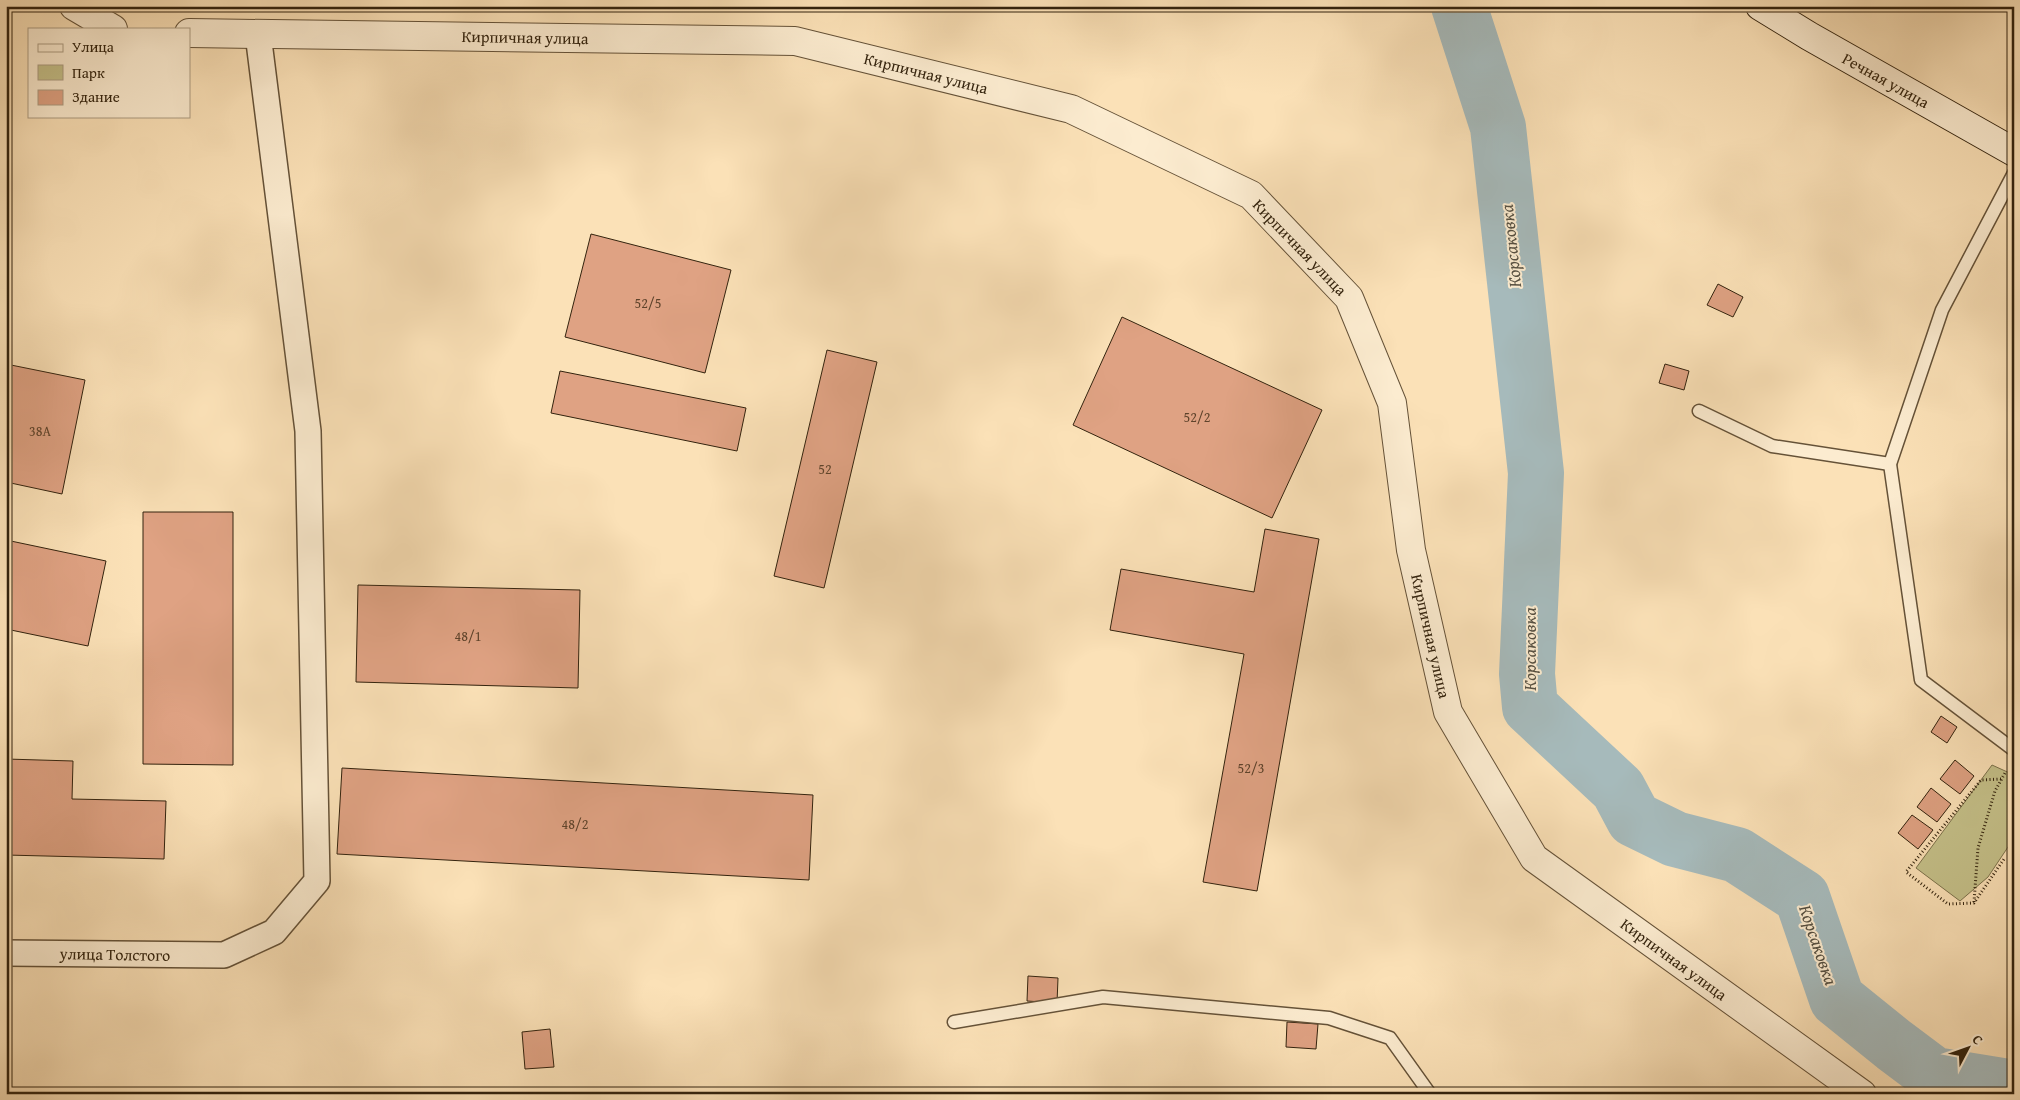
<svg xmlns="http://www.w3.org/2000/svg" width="2020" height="1100" viewBox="0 0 2020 1100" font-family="'Gentium Book Plus',serif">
  <rect width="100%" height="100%" fill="#fbe1b7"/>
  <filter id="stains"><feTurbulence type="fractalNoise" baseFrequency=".004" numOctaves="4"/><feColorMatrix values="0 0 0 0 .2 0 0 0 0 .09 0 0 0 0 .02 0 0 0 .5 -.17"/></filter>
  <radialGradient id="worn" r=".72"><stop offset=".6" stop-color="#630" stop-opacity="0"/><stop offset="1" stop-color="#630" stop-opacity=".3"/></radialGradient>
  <path fill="#c5c18a" stroke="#7c724c" d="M1992,765L2014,775V838L1988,877L1960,901L1916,868Z"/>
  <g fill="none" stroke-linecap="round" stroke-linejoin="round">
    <path stroke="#787e76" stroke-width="10" d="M1934,1075L1966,1094"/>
    <path stroke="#a6babb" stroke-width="56" d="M1459,6L1498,127L1536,473L1527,674L1530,707L1618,789L1634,819L1675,839L1737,855L1802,897L1837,999L1894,1045L1934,1075L2014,1088"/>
  </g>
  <g fill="#dfa283" stroke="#33230e">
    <path d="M591,234L731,270L705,373L565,337Z"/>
    <path d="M1718,284L1743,297L1733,317L1707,305Z"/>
    <path d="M1122,317L1322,410L1272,518L1073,425Z"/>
    <path d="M827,350L877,362L824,588L774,576Z"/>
    <path d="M6,364L85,380L62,494L6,482Z"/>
    <path d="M1665,364L1689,371L1684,390L1659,383Z"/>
    <path d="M560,371L746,408L737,451L551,413Z"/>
    <path d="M143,512H233V765L143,764Z"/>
    <path d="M1265,529L1319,539L1257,891L1203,882L1244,654L1110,630L1121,569L1254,592Z"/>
    <path d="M6,540L106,561L88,646L6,629Z"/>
    <path d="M358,585L580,590L578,688L356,682Z"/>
    <path d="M1941,716L1957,727L1947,743L1931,732Z"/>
    <path d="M6,759L73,761L72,799L166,801L164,859L6,855Z"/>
    <path d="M1955,760L1974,776L1960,794L1940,779Z"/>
    <path d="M342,768L813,795L809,880L337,854Z"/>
    <path d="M1931,788L1951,804L1937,822L1917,807Z"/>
    <path d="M1912,815L1933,830L1918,849L1898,833Z"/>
    <path d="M1028,976L1058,978L1057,1003L1027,1001Z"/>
    <path d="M1287,1022L1318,1024L1316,1049L1286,1047Z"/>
    <path d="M550,1029L554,1067L525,1069L522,1032Z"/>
  </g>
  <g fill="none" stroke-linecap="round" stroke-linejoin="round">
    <defs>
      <g id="service">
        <path d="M2014,173L1942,310L1890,464L1921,680L2014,750"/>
        <path d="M1699,411L1772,446L1890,464"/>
        <path d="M954,1022L1103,997L1329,1018L1390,1038L1430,1094"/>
      </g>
      <path id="minor" d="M6,953L224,955L274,932L317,881L308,431L258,34"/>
      <g id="tertiary">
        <path d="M74,6L113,29"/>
        <path d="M189,33L795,41L1071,109L1251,195L1349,298L1392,403L1411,550L1448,712L1534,858L1862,1094"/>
      </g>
      <path id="secondary" d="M1760,6L1809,36L2014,152"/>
    </defs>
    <use href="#service" stroke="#655238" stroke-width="15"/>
    <use href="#minor" stroke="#655238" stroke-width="28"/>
    <use href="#tertiary" stroke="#655238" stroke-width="30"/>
    <use href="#secondary" stroke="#33230e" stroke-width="30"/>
    <g stroke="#33230e" stroke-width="3" stroke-dasharray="1 2.5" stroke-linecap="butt">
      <path d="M2001,779L1981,780L1906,872L1948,904L1974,903L2004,859"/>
      <path d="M1974,902L1978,848L1995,791L2006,771"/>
    </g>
    <use href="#service" stroke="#fcecd0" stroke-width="12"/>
    <use href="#minor" stroke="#fcecd0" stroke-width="25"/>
    <use href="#tertiary" stroke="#fcecd0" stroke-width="28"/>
    <use href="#secondary" stroke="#fcecd0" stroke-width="28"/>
  </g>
  <g text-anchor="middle" stroke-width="4" stroke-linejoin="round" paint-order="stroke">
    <g font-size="14" fill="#5e432b">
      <text x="648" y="308">52/5</text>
      <text x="1197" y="422">52/2</text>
      <text x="40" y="436">38А</text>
      <text x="825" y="474">52</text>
      <text x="468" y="641">48/1</text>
      <text x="1251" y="773">52/3</text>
      <text x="575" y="829">48/2</text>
    </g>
    <g font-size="16" fill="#33230e" stroke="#fcecd0">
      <text transform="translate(525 37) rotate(1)" y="6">Кирпичная улица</text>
      <text transform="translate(926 73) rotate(14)" y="6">Кирпичная улица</text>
      <text transform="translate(1886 80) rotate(29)" y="6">Речная улица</text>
      <text transform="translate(1300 247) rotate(46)" y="6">Кирпичная улица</text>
      <text transform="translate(1431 636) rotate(77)" y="6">Кирпичная улица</text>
      <text transform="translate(115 954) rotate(1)" y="6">улица Толстого</text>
      <text transform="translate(1674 959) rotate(36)" y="6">Кирпичная улица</text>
    </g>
    <g font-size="18" font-style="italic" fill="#565042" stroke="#fcecd0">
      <text transform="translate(1511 246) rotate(-96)" y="6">Корсаковка</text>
      <text transform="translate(1530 649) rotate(-90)" y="6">Корсаковка</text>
      <text transform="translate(1818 945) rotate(71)" y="6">Корсаковка</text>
    </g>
  </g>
  <rect width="2020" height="1100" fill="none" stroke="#fbe1b7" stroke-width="25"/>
  <rect x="8" y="8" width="2005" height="1085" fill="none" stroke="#33230e" stroke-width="2.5"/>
  <rect x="12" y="12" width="1995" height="1075" fill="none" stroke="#33230e"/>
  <rect x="28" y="28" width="162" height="90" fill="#fcecd0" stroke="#ac9c82"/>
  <rect x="38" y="44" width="25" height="8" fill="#fcecd0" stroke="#ac9c82"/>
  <text x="72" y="52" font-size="15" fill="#33230e">Улица</text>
  <rect x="38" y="65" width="25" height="15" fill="#c5c18a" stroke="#ac9c82"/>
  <text x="72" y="78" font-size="15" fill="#33230e">Парк</text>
  <rect x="38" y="90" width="25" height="15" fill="#dfa283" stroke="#ac9c82"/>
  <text x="72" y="102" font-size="15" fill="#33230e">Здание</text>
  <g transform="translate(1968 1048) rotate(49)" stroke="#fcecd0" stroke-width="4" paint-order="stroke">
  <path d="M0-4L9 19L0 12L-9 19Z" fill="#33230e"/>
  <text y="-8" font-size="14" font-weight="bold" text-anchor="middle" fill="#33230e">С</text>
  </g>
  <rect width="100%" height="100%" filter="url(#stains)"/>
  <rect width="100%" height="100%" fill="url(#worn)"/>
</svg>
